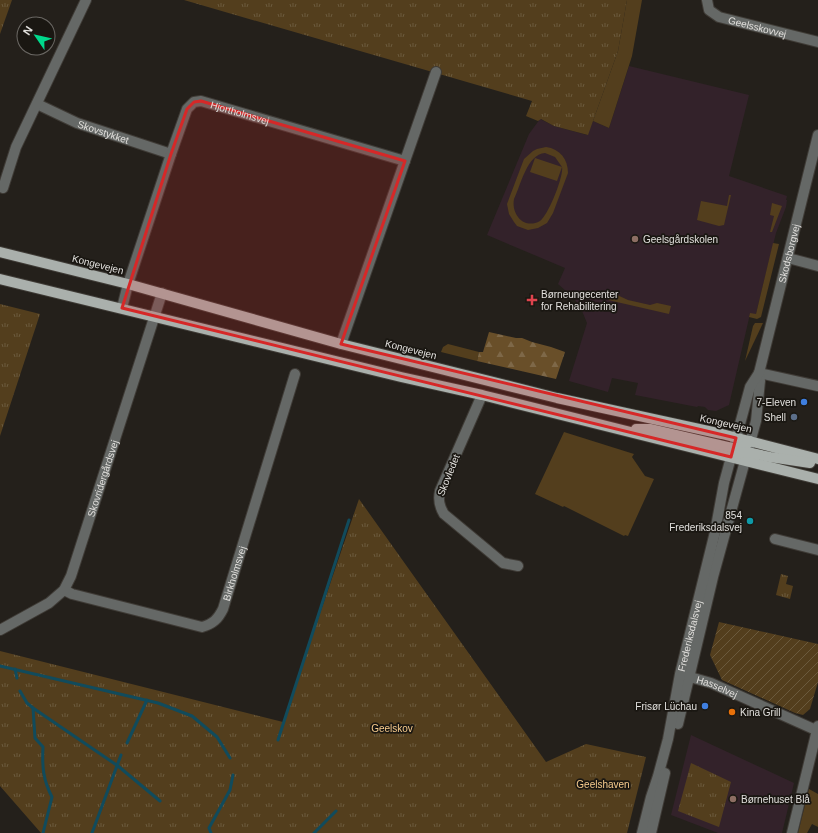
<svg xmlns="http://www.w3.org/2000/svg" width="818" height="833" viewBox="0 0 818 833" font-family="Arial,sans-serif">
  <defs>
    <pattern id="forest-firs" width="22" height="20" patternUnits="userSpaceOnUse"><rect width="22" height="20" fill="#694f29"/><path d="M5 1l3.5 6h-7zM16 11l3.5 6h-7z" fill="#7e6848"/></pattern>
    <pattern id="park-tufts" width="24" height="20" patternUnits="userSpaceOnUse"><rect width="24" height="20" fill="#533e1d"/><path d="M3 7l-1-3M5 7V3M7 7l1-3M15 17l-1-3M17 17v-4M19 17l1-3" fill="none" stroke="#6b5a3d"/></pattern>
    <pattern id="garden-furrows" width="10" height="10" patternUnits="userSpaceOnUse"><rect width="10" height="10" fill="#533e1d"/><path d="M-1 1l2-2M0 10L10 0M9 11l2-2" fill="none" stroke="#6b5a3d"/></pattern>
  </defs>
  <rect width="100%" height="100%" fill="#24201b"/>
  <g fill="#33222a">
    <path d="M629,66L749,95L729,176L787,196L786,200H787L786,207L776,233L756,314H750L729,405L716,411L708,410L705,407L698,406L697,407L635,395L638,383L612,378L608,392L569,381L587,323L582,311L574,298L558,284L565,268L487,235L529,134L540,119L554,126L587,135L593,121L609,128Z"/>
    <path d="M691,735L794,783L782,833H718L671,815Z"/>
  </g>
  <g fill="#533e1d" fill-rule="evenodd">
    <path d="M627,0H642L632,56L609,128L593,121L618,51Z"/>
    <path d="M546,147C560,149 568,159 568,173L553,213L547,223L538,228L528,230L517,226L514,222L509,214L507,204L524,159L533,151L537,149ZM545,153L555,157L562,167L535,158L530,172L557,181L562,167C564,176 548,216 540,221C524,230 511,214 514,199C521,185 527,154 545,153Z"/>
    <path d="M729,195H731L724,225L719,226L697,220L701,201L727,206Z"/>
    <path d="M772,203L782,206L772,232H770L774,216L770,215Z"/>
    <path d="M773,243L779,244L761,317L757,319L749,317L750,313L756,314Z"/>
    <path d="M611,293L615,294L628,300L650,305L657,303L671,306L669,314L608,300Z"/>
    <path d="M755,323H763L745,361L753,326Z"/>
    <path d="M448,344L479,352L477,361L441,352L443,347Z"/>
    <path d="M564,432L634,454L632,457L645,476L654,479L628,536L625,535L624,536L564,506L563,507L535,494Z"/>
    <path d="M809,789L818,794V827L812,824L807,833H798Z"/>
  </g>
  <path fill="url(#forest-firs)" d="M489,332L516,338H522L532,342L551,347L565,352L556,379L477,361L479,352H483Z"/>
  <g fill="url(#park-tufts)">
    <path d="M0,0H12L0,34Z"/>
    <path d="M184,0H627L618,51L588,135L554,126L541,119L538,121L526,116L532,101Z"/>
    <path d="M0,304L40,314L0,436Z"/>
    <path d="M359,499L546,762L586,744L646,757L627,833H41L0,786V651L283,722Z"/>
    <path d="M781,574L788,576L786,584L793,586L790,599L776,595Z"/>
    <path d="M691,763L731,782L719,827L678,811Z"/>
  </g>
  <path fill="url(#garden-furrows)" d="M719,622L818,644V682L810,709L803,715L795,713L722,680L710,655Z"/>
  <g fill="none" stroke-linecap="round" stroke-linejoin="round">
    <g stroke="#114b5c" stroke-width="3">
      <path d="M0,666L158,703L192,716L217,737L230,758"/>
      <path d="M15,669L17,678"/>
      <path d="M20,691L27,703L33,708L35,738L43,747C42,766 43,780 52,797L43,833"/>
      <path d="M33,708L118,766L160,801"/>
      <path d="M278,740L349,520"/>
      <path d="M127,743L147,700"/>
      <path d="M92,833L121,755"/>
      <path d="M211,833L209,828L230,790L233,775"/>
      <path d="M314,833L336,811"/>
    </g>
    <defs>
      <g id="minor">
        <path id="s1" d="M707,0L709,10L719,17L818,42"/>
        <path id="s2" d="M37,104L77,123L171,154"/>
        <path d="M3,188L16,147L86,0"/>
        <path d="M788,258L818,266"/>
        <path id="s3" d="M122,308L128,284L171,154L187,109L194,102L201,101L405,161"/>
        <path d="M341,344L436,72"/>
        <path d="M759,373L818,386"/>
        <path d="M482,395L440,491C438,500 439,506 444,514L503,563L518,566"/>
        <path d="M775,539L818,550"/>
        <path id="s4" d="M64,590L72,594L202,627C213,624 218,619 223,609L295,374"/>
        <path id="s5" d="M0,630L49,603L64,590L71,576L162,293"/>
        <path id="s6" d="M683,675L711,683L818,731"/>
        <path d="M678,724L713,577L756,421L760,381L759,373"/>
        <path id="s7" d="M642,833L651,797L658,776L668,739L680,674L715,532L724,483L750,387L759,373L818,135"/>
        <path d="M651,833L665,773"/>
        <path d="M792,833L818,726"/>
      </g>
      <g id="major">
        <path d="M0,252L128,284L341,344L557,398L722,434L818,459"/>
        <path d="M0,279L401,377L482,395L818,479"/>
        <path d="M636,429H651L733,448C741,448 745,447 750,441"/>
        <path d="M735,454L747,452L770,457L810,463"/>
      </g>
    </defs>
    <use href="#minor" stroke="#3f3b36" stroke-width="12"/>
    <use href="#major" stroke="#3f3b36" stroke-width="12"/>
    <use href="#minor" stroke="#656866" stroke-width="10"/>
    <use href="#major" stroke="#aab0ac" stroke-width="10"/>
  </g>
  <path fill="#d62828" fill-opacity="0.2" stroke="#d62828" stroke-width="3" stroke-linejoin="round" d="M201,101L405,161L341,344L736,438L731,457L122,308L171,154L187,109L194,102Z"/>
  <g fill="#8d6e63" stroke="#1a1712" stroke-width="1.5">
    <circle cx="635" cy="239" r="4"/>
    <circle cx="733" cy="799" r="4"/>
  </g>
  <path fill="#e0444e" stroke="#1a1712" stroke-width="1.5" d="M530 294h4v4h4v4h-4v4h-4v-4h-4v-4h4z"/>
  <g fill="#3f7fe0" stroke="#1a1712" stroke-width="1.5">
    <circle cx="804" cy="402" r="4"/>
    <circle cx="705" cy="706" r="4"/>
  </g>
  <circle fill="#5c6f8a" stroke="#1a1712" stroke-width="1.5" cx="794" cy="417" r="4"/>
  <circle fill="#0f9aa8" stroke="#1a1712" stroke-width="1.5" cx="750" cy="521" r="4"/>
  <circle fill="#e8710a" stroke="#1a1712" stroke-width="1.5" cx="732" cy="712" r="4"/>
  <g text-anchor="middle" stroke-width="3.5" stroke-linejoin="round" paint-order="stroke">
    <g font-size="10" fill="#e2e0dd" stroke="#1a1712">
      <text dy="4" stroke="none"><textPath href="#s1" startOffset="62">Geelsskovvej</textPath></text>
      <text dy="4" stroke="none"><textPath href="#s3" startOffset="267">Hjortholmsvej</textPath></text>
      <text dy="4" stroke="none"><textPath href="#s2" startOffset="72">Skovstykket</textPath></text>
      <text dy="4" stroke="none"><textPath href="#s7" startOffset="599">Skodsborgvej</textPath></text>
      <text transform="translate(98 264) rotate(14)" y="4">Kongevejen</text>
      <text transform="translate(411 349) rotate(14)" y="4">Kongevejen</text>
      <text transform="translate(726 423) rotate(13)" y="4">Kongevejen</text>
      <text transform="translate(448 475) rotate(-68)" y="4">Skovledet</text>
      <text dy="4" stroke="none"><textPath href="#s5" startOffset="194">Skovridergårdsvej</textPath></text>
      <text dy="4" stroke="none"><textPath href="#s4" startOffset="209">Birkholmsvej</textPath></text>
      <text dy="4" stroke="none"><textPath href="#s7" startOffset="203">Frederiksdalsvej</textPath></text>
      <text dy="4" stroke="none"><textPath href="#s6" startOffset="36">Hasselvej</textPath></text>
    </g>
    <g font-size="10" fill="#e2e0dd" stroke="#1a1712" text-anchor="start">
      <text x="643" y="243">Geelsgårdskolen</text>
      <text x="541" y="298">Børneungecenter<tspan x="541" dy="12">for Rehabilitering</tspan></text>
      <text x="796" y="406" text-anchor="end">7-Eleven</text>
      <text x="786" y="421" text-anchor="end">Shell</text>
      <text x="742" y="519" text-anchor="end">854<tspan x="742" dy="12">Frederiksdalsvej</tspan></text>
      <text x="697" y="710" text-anchor="end">Frisør Lüchau</text>
      <text x="740" y="716">Kina Grill</text>
      <text x="741" y="803">Børnehuset Blå</text>
    </g>
    <g font-size="10" fill="#f8cc8d" stroke="#1a1712">
      <text x="392" y="732">Geelskov</text>
      <text x="603" y="788">Geelshaven</text>
    </g>
  </g>
  <g transform="translate(36 36) rotate(304)"><circle r="19" fill="#1a1712" stroke="#6a6763"/>
  <path d="M0-3L7 15L0 10L-7 15Z" fill="#00d98c"/>
  <text y="-6" font-size="11" font-weight="bold" text-anchor="middle" fill="#e2e0dd">N</text>
  </g>
</svg>
